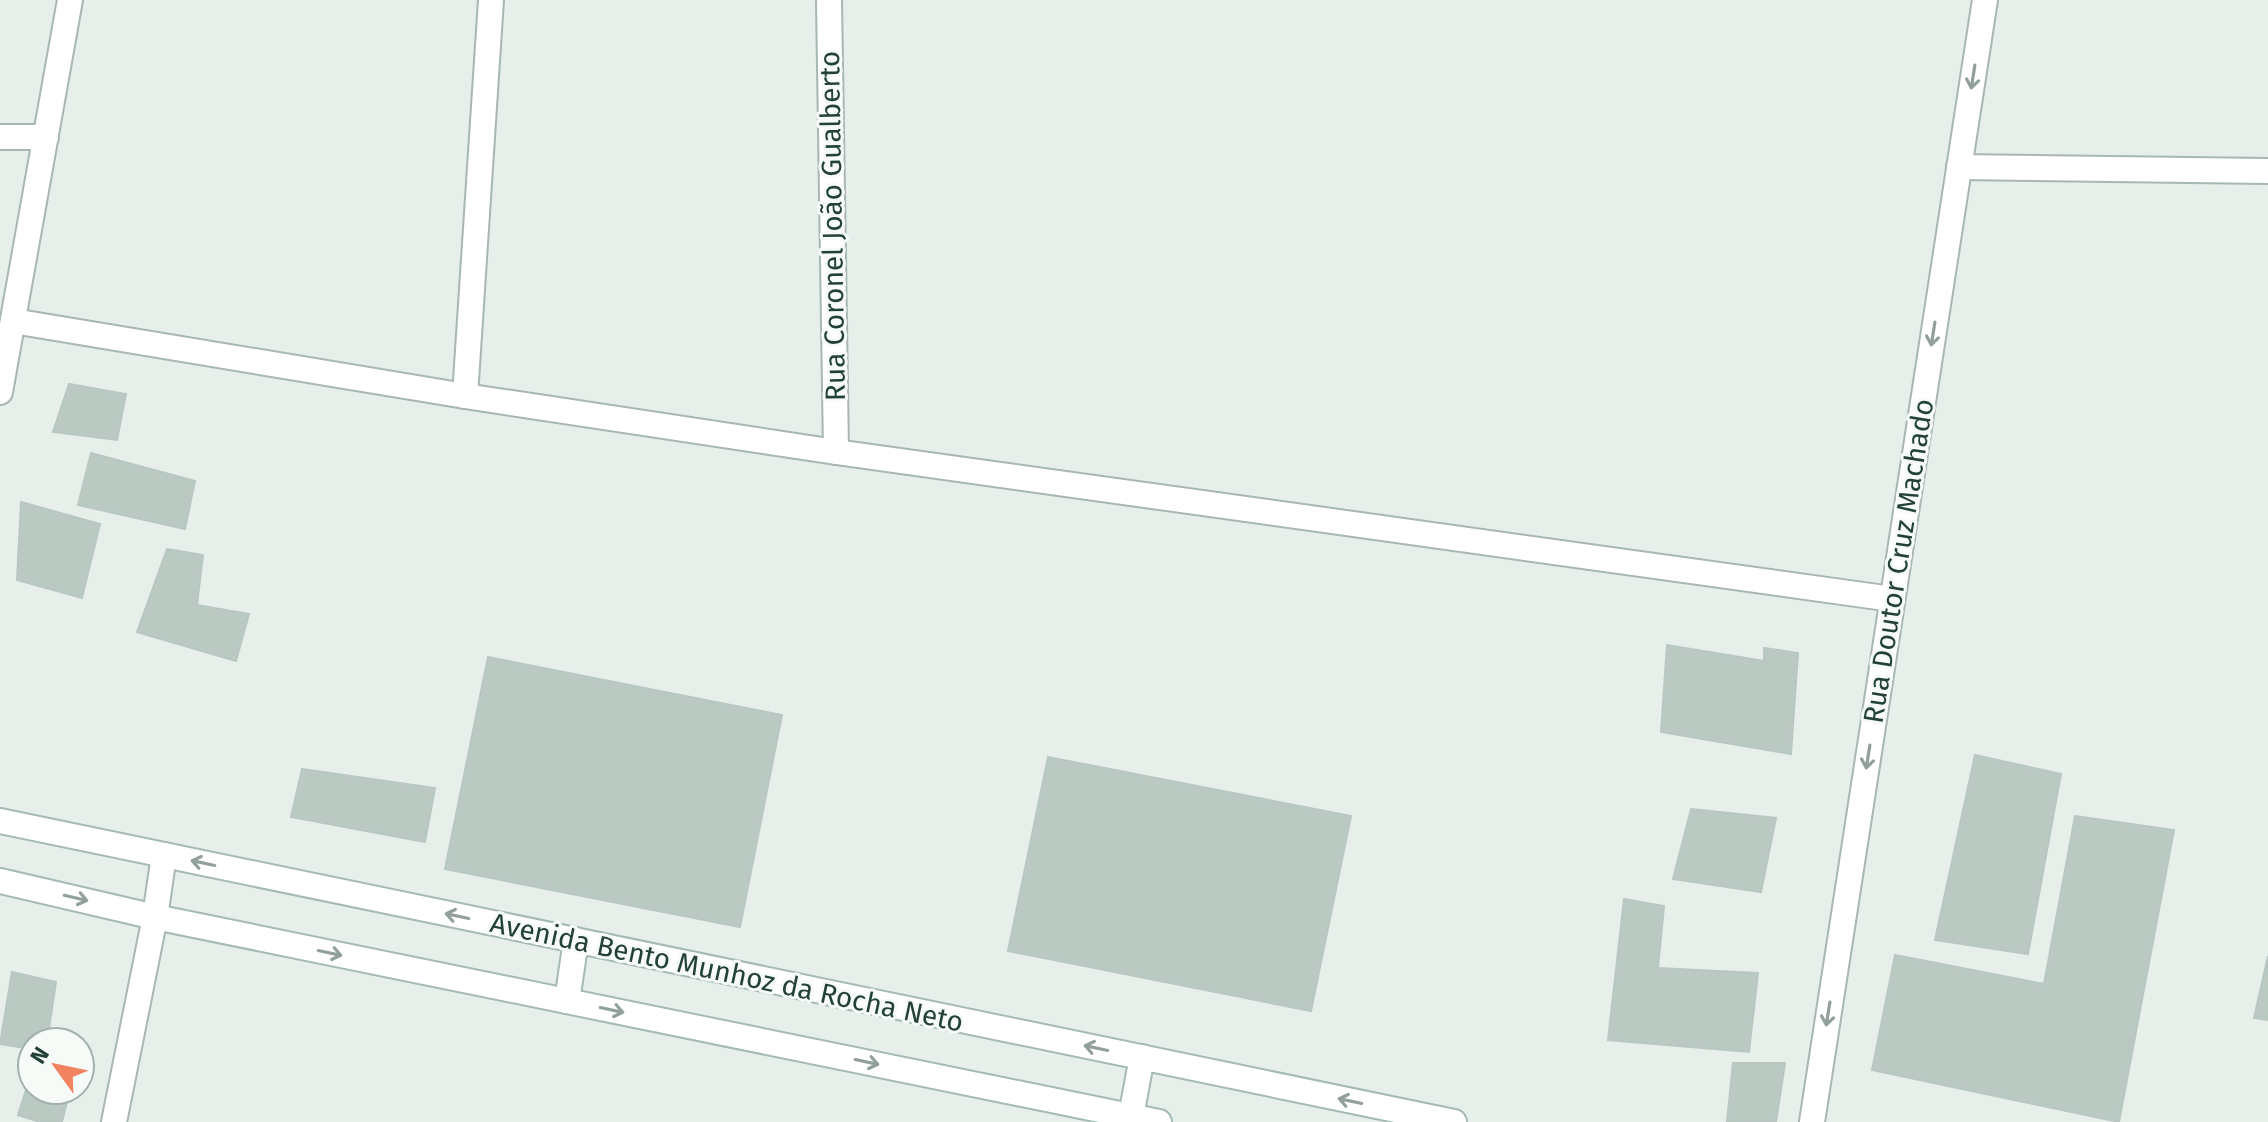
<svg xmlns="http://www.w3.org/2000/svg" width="2268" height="1122" viewBox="0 0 2268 1122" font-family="'Fira Sans',sans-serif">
  <rect width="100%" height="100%" fill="#e6efea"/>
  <g fill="#bbc9c3" stroke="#b8c8c1" stroke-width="2">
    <path d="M69,384L126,394L117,440L53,432Z"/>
    <path d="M91,453L195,481L185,529L78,505Z"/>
    <path d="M21,502L100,524L82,598L17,580Z"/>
    <path d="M167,549L203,555L197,605L249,614L236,661L137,632Z"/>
    <path d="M1667,645L1764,661V648L1798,653L1791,754L1661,732Z"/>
    <path d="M488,657L782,715L740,927L445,869Z"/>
    <path d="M1975,755L2061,774L2028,954L1935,940Z"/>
    <path d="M1048,757L1351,816L1311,1011L1008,951Z"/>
    <path d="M302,769L435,788L425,842L291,817Z"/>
    <path d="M1691,809L1776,818L1761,892L1673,879Z"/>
    <path d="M2075,816L2174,830L2119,1122L1872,1070L1895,955L2044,984Z"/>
    <path d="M1624,899L1664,906L1658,968L1758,973L1749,1052L1608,1040Z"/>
    <path d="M2268,956V1020L2254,1018Z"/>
    <path d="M12,972L56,982L47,1042H32V1049L0,1044Z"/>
    <path d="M1733,1063H1785L1776,1122L1727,1121Z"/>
    <path d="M32,1071V1090H70L62,1122H40L18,1115Z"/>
  </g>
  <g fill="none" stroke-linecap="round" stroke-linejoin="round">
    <defs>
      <g id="minor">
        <path d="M829,0L836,452"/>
        <path d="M0,137H46"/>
        <path d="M1959,167L2268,171"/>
        <path d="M13,321L465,396L836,452L1892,599"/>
        <path d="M0,392L70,0"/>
        <path d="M465,396L491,0"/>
        <path d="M114,1122L155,917L164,855"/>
        <path d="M1812,1122L1985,0"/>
      </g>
      <g id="secondary">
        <path d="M0,821L1454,1122"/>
        <path d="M0,881L155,917L1159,1122"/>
        <path d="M567,1001L576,940"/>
        <path d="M1131,1116L1142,1057"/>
      </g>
    </defs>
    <use href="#minor" stroke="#a8b7b1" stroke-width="28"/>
    <use href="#secondary" stroke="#a4bab2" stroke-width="28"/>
    <use href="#minor" stroke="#fff" stroke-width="24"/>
    <use href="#secondary" stroke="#fff" stroke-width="24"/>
  </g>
  <defs><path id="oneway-shaft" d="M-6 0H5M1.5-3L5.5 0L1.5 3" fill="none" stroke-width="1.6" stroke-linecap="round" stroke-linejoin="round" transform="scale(2)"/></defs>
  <g stroke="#92a09c">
    <use href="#oneway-shaft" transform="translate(1973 77) rotate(99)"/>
    <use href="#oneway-shaft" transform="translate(1933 334) rotate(99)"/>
    <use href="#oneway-shaft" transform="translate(1868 757) rotate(99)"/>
    <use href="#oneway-shaft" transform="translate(203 863) rotate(-168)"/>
    <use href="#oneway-shaft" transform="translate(76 898) rotate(13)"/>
    <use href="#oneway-shaft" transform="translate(457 916) rotate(-168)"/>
    <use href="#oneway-shaft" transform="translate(330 953) rotate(12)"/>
    <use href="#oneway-shaft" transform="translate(612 1010) rotate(12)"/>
    <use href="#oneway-shaft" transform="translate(1828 1014) rotate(99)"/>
    <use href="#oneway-shaft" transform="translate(1096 1048) rotate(-168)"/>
    <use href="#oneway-shaft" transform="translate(867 1062) rotate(12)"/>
    <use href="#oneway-shaft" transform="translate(1350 1101) rotate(-168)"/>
  </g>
  <g text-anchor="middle" stroke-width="6" stroke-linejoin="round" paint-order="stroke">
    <g font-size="28" fill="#244139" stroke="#f6fbf8">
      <text transform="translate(832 226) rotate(-91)" y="10">Rua Coronel João Gualberto</text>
      <text transform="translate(1898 561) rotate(-81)" y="10">Rua Doutor Cruz Machado</text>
      <text transform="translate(727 972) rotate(12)" y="10">Avenida Bento Munhoz da Rocha Neto</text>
    </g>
  </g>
  <g transform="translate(56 1066) rotate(303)"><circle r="38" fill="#f6fbf8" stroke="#a2b1ac" stroke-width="2"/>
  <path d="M0-6L14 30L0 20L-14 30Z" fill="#f28360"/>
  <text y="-12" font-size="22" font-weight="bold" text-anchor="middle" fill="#244139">N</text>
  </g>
</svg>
